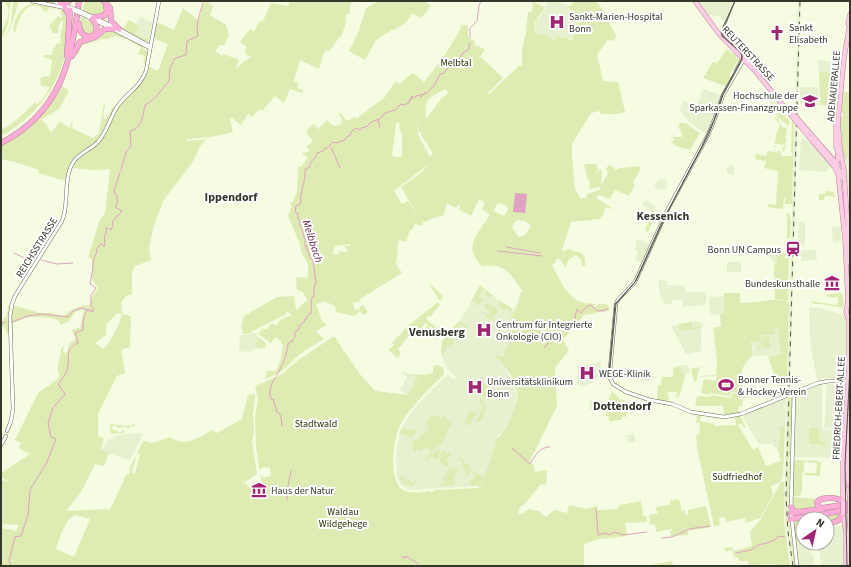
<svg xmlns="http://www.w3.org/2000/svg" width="851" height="567" viewBox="0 0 851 567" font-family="'Source Sans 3',sans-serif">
  <rect width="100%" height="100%" fill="#f5fce1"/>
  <g fill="#e7f0cf">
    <path d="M549,1L550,3L555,1L571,6L568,9L577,17L579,21L572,40L569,39L554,41L545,36L538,35L535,30L536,20H538Z"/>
    <path d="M696,1H733L724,22L718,15L714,17L712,14L708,17Z"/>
    <path d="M798,1H801L787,499L789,537L794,566H792L785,521L784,497Z"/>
    <path d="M140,17L153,23L149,38H143L135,34L139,26L136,24Z"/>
    <path d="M818,60L841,63L839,74L819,71Z"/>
    <path d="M800,87H818L819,106L800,104Z"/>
    <path d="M703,89L720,95L714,117L706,134L692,124L681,112L680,109L684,101L697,106Z"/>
    <path d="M773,95L778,103L777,108L769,105Z"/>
    <path d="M804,138L820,152L834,168L827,169V172L799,170L801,140Z"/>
    <path d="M845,157H850V212Z"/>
    <path d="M728,165L734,166V175L727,173V172L726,171Z"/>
    <path d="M659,179H664L668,183L666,186L667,188L665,190L654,189L656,186L654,185Z"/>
    <path d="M645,200L656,206L652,212L650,210V209L642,205Z"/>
    <path d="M799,222H805V245H800L798,243Z"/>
    <path d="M841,226V241L833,243L832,227Z"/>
    <path d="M637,239L650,244L642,263L635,260L638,251L635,250Z"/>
    <path d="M800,250H816L817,260L802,261V258L798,256V251Z"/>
    <path d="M770,253H777V265L767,256Z"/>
    <rect x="727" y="262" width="14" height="10"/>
    <path d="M659,280L667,281V285L685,286V292H706V304L705,305L683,307V300H672L671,305L664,303L659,292Z"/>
    <path d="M480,286L513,311L518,302L520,293H522L520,332L512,326L506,334L511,338L512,341L505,349L503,360L517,395L514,410L508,425L495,439L496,443L487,473L483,482L479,486L409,490L402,486L397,478L396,452L400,431L408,417L417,405L448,374L454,380L456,379L455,376L447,369L444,363L441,351L442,342L445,336L462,318Z"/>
    <path d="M724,296V313L712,315L709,311V297Z"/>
    <path d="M809,307L820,308L843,315L846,320V362L844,378H825L818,380L816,375L811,348L809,323Z"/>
    <path d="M695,321L703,323L701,332V351L686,354L671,326Z"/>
    <path d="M770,321H781L782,353L754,357L751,337Z"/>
    <path d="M250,333H257V336L265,342L266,346L263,348L254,349L249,352L239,351L240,335H249Z"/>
    <path d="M601,362V372H597L596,381L584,386L577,385L578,366Z"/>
    <path d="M683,365H688L690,373L681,374V366Z"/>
    <path d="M402,371L407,374H413L418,379L415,381L408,395L400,390L407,377L401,373Z"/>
    <path d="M634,376H647L650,379V381L634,380Z"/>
    <path d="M822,384V428L823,430L843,429L841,456L840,458L796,457L794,455L795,394L807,389Z"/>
    <path d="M827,384L845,385L843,428L824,429Z"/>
    <path d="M785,398L786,399L785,427H780L779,448L773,447V444H759L745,421L743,415Z"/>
    <path d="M591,399L602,401L600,412L589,409Z"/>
    <path d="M138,433L143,435L130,460L102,451L108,439H111L117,435Z"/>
    <path d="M634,433L635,442L631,443L630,441V443H628L627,439L629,437H621Z"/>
    <path d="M843,525L844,566H821L819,543H827V528Z"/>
    <path d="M803,539V543H810L811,554H813L814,566H799L795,540Z"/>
  </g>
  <g fill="#deebb2" fill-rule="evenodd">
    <path d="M3,1H11L8,24L3,36L1,35C3,23 16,11 3,1Z"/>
    <path d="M13,1H19L11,27L4,40L11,24Z"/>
    <path d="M85,1H100L104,4L106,13L96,16L82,10Z"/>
    <path d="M206,1L213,6L210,15L226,25L229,35L224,45H220L215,51L222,56L224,54L239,60L236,67L238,68L241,64L251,57L246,54L245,51L247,47L240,42L250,29L254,32L259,22L263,21L271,3L288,6L290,1H353L351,3L349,14H346L345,26L341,37L340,36L330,51L326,50L323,55L319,69L300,60L294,81L299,83L297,88L303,90L302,93L290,89L284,103L275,96L262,111L260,109L252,117L248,114L241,125L232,118L230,119L233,132L211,137L187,139V141L207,139L201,145L192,163L163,201L153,229L149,248L151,260L135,266L132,273V294L126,296L121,303L122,314L131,316L130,347L121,350L125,373L117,376L98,414V436L104,438L101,450L109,453L104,466L95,464L81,492L66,511L108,509L109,512L126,475L130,474L129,469L143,441L152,443L170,437C186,448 198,438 212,430L217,433L242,419L248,395L255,394V398L253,414L254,433L252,442L257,474L240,485L246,483L248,487L262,486L261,476L262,475L263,478L271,476L270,468L263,467L261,469H259L256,446L255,416L258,399L255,386L282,374L297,361L334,336L359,373L375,391L408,395L415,381L418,379L413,374L422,375L433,373V366L438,365L443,367L444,375C431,386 408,410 400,425C393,440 387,483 405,491C413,494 422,492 430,491L431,493L435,490L478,488L483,482L485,477L479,486H472V484H469V483L476,476L472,471L465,477L466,470L461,466L463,462L459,459V458L464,460L465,463L469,465L470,468L477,474L485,476L496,443L495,439L499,437L508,425L514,410L518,395L511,375L500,359L498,360L497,357L495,360L494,359L497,355L504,357L505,349L512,341V338L506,335L515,319L510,316C516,311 520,302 520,293L523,292C510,274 506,263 482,266C462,247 478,233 490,215L482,209L485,203L479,199L471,216L458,209L460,208L459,204L456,208L447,204L443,216L436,217L424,222L420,220L401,187L421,173L429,164L394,191L402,204L408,201L420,220L423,223V226L415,224L412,230H410L406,242L399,240L396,264L402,273L360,299L359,302L353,303L355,310L360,309V306L363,305L368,312L363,315L361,311L354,316L336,312L335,306L324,301L316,304L322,321L327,325L316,331L324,339C316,344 306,349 299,355C285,367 284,373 265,379L267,371H276L281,359L283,344H281V341L275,337L271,343L258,334L263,328L266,330L271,323L276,326L280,320L292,315L288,312H286V314L247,334H243L241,325L244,316L277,297L294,296L296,310L307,300L303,292L297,290L296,277L308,278V264L302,254L300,244L288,216L292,206L290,203L293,202L297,192L298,167H301L308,158L303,154V152L306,153L310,150L306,147L313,141L306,132L313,124L321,131L319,128L327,120L332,125L337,126L343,122L339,114L341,113L346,121L355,117L356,119L384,98L396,81L399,84L413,73L424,82C439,64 452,46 462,25H468V37L473,40L475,43L474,45L480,47L485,50L480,57H478L482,58L503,78L488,93L489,94L519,66L522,65V49L526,33L528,12H532L533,5L532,4V2L545,7L535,22L534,31H536L538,35H546L554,41L557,36L561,38H569V40H572C578,22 582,22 568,8L575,1H596L607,15V22H609L617,37L612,41L607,40L606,43L597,54L603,81L618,82L625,112L616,114H601L600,111L591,113L572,144V158L575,188L580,198H586L587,194L599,190L601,187L589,189L590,181L586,177L591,178L587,177L584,164H597L596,165L598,169L596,177L599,170L601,169L602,173L601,186L608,173L606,168L610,165L616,170L620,168L641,166L637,176L633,182L635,185L629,196L615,190L610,199L599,195L596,198L612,208V209L605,207L604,213L600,219L571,222L562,250L565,251L568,249L581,253L585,258V266H582L581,260L576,255L568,260L566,268L560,259H556V262L552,265C558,276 568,299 581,302C586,304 592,303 596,304L594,306L595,308L598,304H606L609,307V311L600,312L598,311L597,313L584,315L563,340L569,350L555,368L557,406L530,461L534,466L535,472L547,470L546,485L541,484C538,489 535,491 532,495C526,501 528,503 520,507L518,515L524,513L529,509L538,511L546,517L554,510L567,513L569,505L587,509L597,506V510L618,509V507L620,506V505L641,501L643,516H646L647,522L625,523L627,536L599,539L584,544V566H1V480L9,482L1,477V473L30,454L19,448L21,443L15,440L38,393L59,378V372L58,374V365L62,347H64L63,352L67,353L69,344L76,339L72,331L74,329L80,328L84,310L76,311L69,321L61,325L58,320C51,317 31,316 25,318C21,319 18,322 13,323V334H7L5,328L1,326V321L6,317L9,304L40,313H52L63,316C71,310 79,305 89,305L93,295L98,288L92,279V259L88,258L99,222L105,213L110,170L109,169L95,170L72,168L70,173H67L66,178L62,180L38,173L39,170L15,162L1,159V144L27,127L62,82H63L62,86L69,91L59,109L40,120H42L48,126L47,127L51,132L60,122L70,128L73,118L72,128L93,138L99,133L104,104L105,105L103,118L106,120L111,110L114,107L117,109C129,95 143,85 149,67L158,71L168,44L153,38L156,24L159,23L174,30L183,8L198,20L201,13L200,10ZM445,89L449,93L441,99L426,119C424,98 428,99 445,89ZM417,121L419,132L422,133L421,135L433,153L430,157L418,135ZM399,122L400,131L402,135V157H397L392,156L396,123ZM498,203L507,206L508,210L504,216L493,211ZM517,220L525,221L531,226L525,235L518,237L512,226ZM351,244L349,246H345V248L348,249L347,252L339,251L338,254H333L335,246ZM117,313L122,314C119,326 112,339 104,349L95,343L106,335V325ZM137,453L140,454L135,474L132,473ZM76,515L90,519L74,557L56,549C60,538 64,519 76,515ZM3,524L19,525L16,531L2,528Z"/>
    <path d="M379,1H424L431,6L421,18L412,13C406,28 390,29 379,38C373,43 369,54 365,60L349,51L358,33L366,8Z"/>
    <path d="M32,4L56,8L53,9L49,7L48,10L45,12C42,8 39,5 34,6C20,7 19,24 14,34C11,23 21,5 32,4Z"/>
    <path d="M60,9L64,11L68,14C67,25 68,35 67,45C61,85 35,118 1,136V130C14,123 25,113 35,102L37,104L43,99L50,87L41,86L40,79L42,77L50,76L52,60L44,57L43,55H52V52L57,43L60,44L61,39L60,38L63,24L62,20L58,27L59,33H53L49,26L58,16L62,18Z"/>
    <path d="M81,17L85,18L87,21L95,23L94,34L85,36L80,25Z"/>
    <path d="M129,20L139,26L135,34L143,38H149L148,41L145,42L117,25L124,28Z"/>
    <path d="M111,29L142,46L147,51L148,48V50L146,64V63L145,64L143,62L145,56L138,54L141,47L146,51L145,49L128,40L139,44L122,36L127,39L115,36L108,39H103L82,45L78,55L75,53L80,44L103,31Z"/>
    <path d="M727,49L735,55L738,60L729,75L731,77L725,86L703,78L713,62L717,63Z"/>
    <path d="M819,71L839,74L835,106L820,105Z"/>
    <path d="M843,88H844L843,92H850V157L844,158L843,156L840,118L843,116V113L840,112Z"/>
    <path d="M780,109L786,118L789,120V126L776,116L779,110Z"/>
    <path d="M776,117L779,120V122L782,125V127L787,128L786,130L787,132L785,137L787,139L785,143L787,145L775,144L776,135L780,124L775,119Z"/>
    <path d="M792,120L794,122L792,204H785V198H784L783,209L768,207V202V204L776,205L778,171L764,168L766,161L755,159L756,154L766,156L768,151L774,152L775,145L777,146L775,147V152L778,153V150L781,152L783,149L782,147L787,146L784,150L786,151H782L781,153V156H792V153H791Z"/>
    <path d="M680,123H686L692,128L700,133L690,150L676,146L670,141H674V138L668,137H682L681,130L678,128Z"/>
    <path d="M826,191L834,192V195H835L836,197L825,196L824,200H819V194H825Z"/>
    <path d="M653,210L655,211L654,213L657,215L648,232L645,230L649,221L647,219Z"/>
    <path d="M787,213H789L791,220L790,237L789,239H787Z"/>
    <path d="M777,253L789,254L788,301L775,299L774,263L777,265Z"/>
    <path d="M428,282L443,296L441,300H439Z"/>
    <path d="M480,285L493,296L489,297L484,295L486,291L483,289L479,296L481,299L483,297L484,298L478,306L474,303L476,300L475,299L472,303L471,302Z"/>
    <path d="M724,293H740V303C753,304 781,296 789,303L787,384L784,386L786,394L782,396L777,381L780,380V377L775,378L768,356L781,354L778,328H775V334L762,335L761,338V347L757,351L756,350L760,345V341L751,342L753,355C737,370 740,378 747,397L742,399L739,393L731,392L730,396L710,393L709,395L701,393L704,379L716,381L717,370L716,376L700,377L701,376L716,375L717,360L713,328L721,326L720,314L724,313Z"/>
    <path d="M842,293L844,304L842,307L819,304L844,307L843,308L821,304H810H813V302H810V301L837,305L838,303V297H827V294Z"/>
    <path d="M499,300L513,309L510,313L508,312L509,309L507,308L505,309L506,310L505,311L499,306Z"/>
    <path d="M438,302L440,305L430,317L428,316L426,319L438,329L440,326L443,328L437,338L438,340L433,337L437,331L435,329L430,336L428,335L433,328L430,326L425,332L424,331L428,325L425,323L420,331L415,328L398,349L401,352L398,358L388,350L394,345L392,343L407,327Z"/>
    <path d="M486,304L492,306L498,310L495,316L492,315V316L494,318L492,320L486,317L485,318L487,315L482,312V311L489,315H492L489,311L491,309L490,308L488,311L484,307Z"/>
    <path d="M460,321L468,326L467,328L462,325H460L456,330L459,333L461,329L465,332L460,340L452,329Z"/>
    <path d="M692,322V328L699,326V328L679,331V324Z"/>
    <path d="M451,330L453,332L452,337L454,343L445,349L450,343L447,345L444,353L441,355L442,342Z"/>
    <path d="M769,336L770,347L763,348L762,338Z"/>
    <path d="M256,337L265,342L266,347L258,349L256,343L258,341Z"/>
    <path d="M681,366V373H685V376L679,397H676L677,392H668L667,395H669L668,402L657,400L658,385H661L662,377H673V370L675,367Z"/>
    <path d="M700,367L696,381L694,382L691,369Z"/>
    <path d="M488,381V384L490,385L487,390L485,400L476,384H487Z"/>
    <path d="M613,390V393L615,394L616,393V395L619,397V399L625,400V404H629V405H628V413L626,414V417H622V420H616L615,421H609V417L606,416L608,400Z"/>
    <path d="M732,393L738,394V399L743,400L742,406H739L738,413L724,416L723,406H695L697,396L711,397V395L731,398Z"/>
    <path d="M480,397L485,404L486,409L480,422L475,420L478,418L483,404L481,401L477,411L478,413L476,412L480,403Z"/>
    <path d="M789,398H792L790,455L788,461Z"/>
    <path d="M470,410L477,414L473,419L469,426L464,423Z"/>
    <path d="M433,415L437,417L438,416L441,419L445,416L446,417V419L451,423L441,445L435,448L426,462L424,461L431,452L430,450L426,447L425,449L423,448L421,451L417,450L415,452L412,444L415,439L417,440L421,435L424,434L429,427L426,422Z"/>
    <path d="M697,415H701L700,421L715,424V426L736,425L735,417L740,416L746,427L744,428L741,423L738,425L753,450L758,447L766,466L781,461L777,448H779L780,426L785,427L783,476L780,482L771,486L766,468L773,495L760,518L746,523L745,518L726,522L725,517L719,518L720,525L714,526L697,448L696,435H699L700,423H696L697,419L696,418Z"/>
    <path d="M110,424L127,426L135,424V427L131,426L128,429L127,427H121L119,428L114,425L112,429L121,433L122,429L125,433L111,434Z"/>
    <path d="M402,428L408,430L410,429L417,431L412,438L400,433Z"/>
    <path d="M809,428H818L819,431L818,436L821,439L819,441L825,442V445L809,444Z"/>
    <path d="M437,449L440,451L438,458L432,466L436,460L432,457L425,466Z"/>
    <path d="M442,449L448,454L449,452L451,453C446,463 446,458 450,469L445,479L439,486L449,468L440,462L438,464L441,461L440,460L441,452H444L441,451Z"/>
    <path d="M796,460L818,461L821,463L820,476L804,475V473H816L817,463L804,462V470L802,473V490L800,496H793V464Z"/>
    <path d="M789,461L790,462L788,512L795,566H794C788,534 787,504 787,472H789L788,471Z"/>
    <path d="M451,468L458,469L454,477L455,483L451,486H440L446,480Z"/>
    <path d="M399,474L406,478L404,481L406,482L408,479L413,483L415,480H416L413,486C405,485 400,482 399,474Z"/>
    <path d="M781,482H784V521L790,566H775V564L748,565V561H739L738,557H734L733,551L730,550L726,552L724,548L732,547L734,551L752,546L750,532L760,520Z"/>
    <path d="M793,497L819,499L818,507L798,511L793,507Z"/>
    <path d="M679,499L682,511L685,510V515L688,514V510L706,506L711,527L688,531V535L671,536L670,531H672V529L656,532L655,524L650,525L649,515L658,513L655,507L670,505V501Z"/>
    <path d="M840,513L841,517L827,524V519H821L822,516Z"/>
    <path d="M821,515L820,519H803V539L795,540L794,520Z"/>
    <path d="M672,561L673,566H651V565Z"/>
  </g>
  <path fill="#dea3c0" d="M515,193L527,194L525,213L513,212Z"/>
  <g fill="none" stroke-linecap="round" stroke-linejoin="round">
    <g stroke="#dea3c0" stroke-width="1">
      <path d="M202,2L203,1"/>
      <path d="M470,37V28L477,21L479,6L481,1"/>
      <path d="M434,86L440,74L444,73L448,68L454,66L463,53L468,50L470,43"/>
      <path d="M378,119L380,128"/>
      <path d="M331,147L340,168"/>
      <path d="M121,170L126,152L131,146L130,131C142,129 143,115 145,105C157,99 160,90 169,81L170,68L175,58L186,55L187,41L198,36C195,25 200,13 203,3"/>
      <path d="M506,247L540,253"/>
      <path d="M498,251L542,256"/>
      <path d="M14,253L31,261L36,257"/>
      <path d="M41,260L57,264L73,263"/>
      <path d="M598,311L606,310L608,308"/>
      <path d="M12,322L28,316L41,314L68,317L73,311L82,308L88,310"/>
      <path d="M1,324L6,322"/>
      <path d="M544,348C558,333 555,329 576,324L575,317L577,309L581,313L586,307L591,305L598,311"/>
      <path d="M277,375C283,364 287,355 288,344L292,341V342L293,339L295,337V332L298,330L300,325L304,322L305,319H307V316L310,313L311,314C311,312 312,303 311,300L314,295V287L316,283L313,260L310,258L307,248H305L307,246H305V237L303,236L304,235L303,234V231L299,224L300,221L298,219V214L295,212L296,206L300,204C302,200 300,198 301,194C303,185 306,177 305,169L310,167C309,160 317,159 317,153L323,151L325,148H327L333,142L336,143L345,140L347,136H350L351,132L356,128L360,130L362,128L368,126L371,122L380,119L385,113L395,110L401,104L405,105L410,102L409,100L412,99L411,98L412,96L413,98L418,95L422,97L421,94L424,95V93H427L433,86"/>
      <path d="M276,377C271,383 268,392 271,399H273L277,412C282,414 281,421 282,426"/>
      <path d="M512,448L530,464C536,455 539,447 550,447"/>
      <path d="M287,498C286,491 290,478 291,471"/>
      <path d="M287,499V500"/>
      <path d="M596,508L598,535L606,533L609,535L614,532L623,535L647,532"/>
      <path d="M689,529L710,526"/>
      <path d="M796,536L803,534"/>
      <path d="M662,538L672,537L687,530"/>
      <path d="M736,553L751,550L758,545L767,543L771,541L775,540L778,536L785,537"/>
      <path d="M402,557L405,558L406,556C411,560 416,561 420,566"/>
      <path d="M11,566L9,561L15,537L21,536L28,515L30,490L47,462L56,439L51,437L48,423L53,408L65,394L58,384C61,380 66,375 67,370C71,358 63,350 78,343L75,333L83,330V321L86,311L89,310L93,312V308L91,306V295L96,288L90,284L93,268V261L97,252L96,250L101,243L104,247L105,244L104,242L105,241L104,235L106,233V228H108L111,230L113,225L112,222L122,211L115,207L117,205V195L114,193C115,185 118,180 120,173"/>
    </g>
    <defs>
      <g id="secondary">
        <path d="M32,1L66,8"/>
        <path d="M53,1L74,9"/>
        <path d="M82,12L119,29L150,46"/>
        <path d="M82,14L150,48"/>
        <path d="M744,59L723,95L715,118L708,135L667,211L635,282L618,300L616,304L610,370V378L613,384L626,392L650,400L672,404L691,412L724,417L741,414L818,383L829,381H848"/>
        <path d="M736,71L743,57L750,62"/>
        <path d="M794,393L791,512L797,566"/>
        <path d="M7,431L11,421L13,409L10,316L12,304L15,296L62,221C70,202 62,179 74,161C80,153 91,149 98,142C107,132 110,118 117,107C127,92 139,89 146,71L159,1"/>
        <path d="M1,445L6,436"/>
      </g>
      <g id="primary">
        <path d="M695,1L719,34L755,71L791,115"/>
        <path d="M850,23L844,58L838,122L840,148L844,171L850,263"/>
        <path d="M848,24L850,14"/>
        <path d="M726,38L740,50L748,59"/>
        <path d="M836,123V148"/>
        <path d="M809,132L838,165"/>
        <path d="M809,137L834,166L838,174L845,239L848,301L846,312L849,322V364L843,457V502"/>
        <path d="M837,146L838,160"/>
        <path d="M835,165L841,172L842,178"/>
        <path d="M850,501L847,468L850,417"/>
        <path d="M843,513L846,533V566"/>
        <path d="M849,566L850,512"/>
      </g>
      <g id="highway">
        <path d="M104,1L110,8L111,21L119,29"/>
        <path d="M60,3L66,4L69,1"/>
        <path d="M65,8L69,15"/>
        <path d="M95,17L104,16L107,11L106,6"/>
        <path d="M79,24C81,47 107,35 92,19"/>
        <path d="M67,56L70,10"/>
        <path d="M72,56L80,42L95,37L105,29H114"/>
        <path d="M1,143C61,112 71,62 79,1"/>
        <path d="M849,486L850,488"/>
        <path d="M843,502C837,497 826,497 819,500L817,503L819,507L822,508L850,504"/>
        <path d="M791,507L793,511L798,512"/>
        <path d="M791,513L822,509"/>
        <path d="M791,519L829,513"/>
        <path d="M820,519L824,514L850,509"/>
        <path d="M827,525L839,520L843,513"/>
      </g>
    </defs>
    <use href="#secondary" stroke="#6a6f58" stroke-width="4"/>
    <use href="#primary" stroke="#b7839b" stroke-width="5"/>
    <use href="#highway" stroke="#b7839b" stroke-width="6"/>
    <use href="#secondary" stroke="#fff" stroke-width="3"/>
    <use href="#primary" stroke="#fdcde6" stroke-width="4"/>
    <use href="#highway" stroke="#fcacd6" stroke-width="5"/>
    <g stroke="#56584c" stroke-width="1">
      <path d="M735,1L721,31L722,36L740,52L742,56L741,60L722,95L714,120L702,146L661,224L635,282L615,304L609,372L610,376L613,378H616L617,375L616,373L611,371L610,368L616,304L636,281L669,209L708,136L716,116L723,95L742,60V53L723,36L722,33L735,1"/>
      <path d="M847,566L845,466L850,366"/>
    </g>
    <path stroke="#56584c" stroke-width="1" stroke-dasharray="5 5" stroke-linecap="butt" d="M793,566L788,532L786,496L800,1"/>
    <defs>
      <g id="secondary-bridge">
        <path d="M74,9L82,12"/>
        <path d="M74,11L82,14"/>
      </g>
      <g id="primary-bridge">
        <path d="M791,111L809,132"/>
        <path d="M791,115L809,137"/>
        <path d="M850,501V512"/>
        <path d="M843,502V513"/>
      </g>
    </defs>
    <use href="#secondary-bridge" stroke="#6a6f58" stroke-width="4" stroke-linecap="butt"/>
    <use href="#primary-bridge" stroke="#b7839b" stroke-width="5" stroke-linecap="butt"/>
    <use href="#secondary-bridge" stroke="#fff" stroke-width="3"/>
    <use href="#primary-bridge" stroke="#fdcde6" stroke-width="4"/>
  </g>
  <defs>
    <symbol id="hospital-bare" viewBox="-9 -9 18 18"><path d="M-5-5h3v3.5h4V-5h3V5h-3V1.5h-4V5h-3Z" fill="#a42474" stroke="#fff" stroke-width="2.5" paint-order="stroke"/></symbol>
    <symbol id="church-bare" viewBox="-9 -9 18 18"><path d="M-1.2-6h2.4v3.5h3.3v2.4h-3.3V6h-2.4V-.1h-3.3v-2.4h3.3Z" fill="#a42474" stroke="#fff" stroke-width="2.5" paint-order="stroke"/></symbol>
    <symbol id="university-bare" viewBox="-9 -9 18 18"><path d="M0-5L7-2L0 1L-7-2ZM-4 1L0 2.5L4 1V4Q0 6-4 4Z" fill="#a42474" stroke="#fff" stroke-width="2.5" paint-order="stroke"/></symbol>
    <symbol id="station-bare" viewBox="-9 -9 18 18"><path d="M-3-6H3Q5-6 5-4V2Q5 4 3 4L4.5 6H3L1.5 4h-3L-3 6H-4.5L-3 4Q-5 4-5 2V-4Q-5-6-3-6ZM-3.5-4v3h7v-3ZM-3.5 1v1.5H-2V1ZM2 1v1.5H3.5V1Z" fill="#a42474" stroke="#fff" stroke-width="2.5" paint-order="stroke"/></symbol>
    <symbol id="museum-bare" viewBox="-9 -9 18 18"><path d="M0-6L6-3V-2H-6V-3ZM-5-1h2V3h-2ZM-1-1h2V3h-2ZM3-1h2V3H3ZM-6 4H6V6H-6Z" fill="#a42474" stroke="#fff" stroke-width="2.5" paint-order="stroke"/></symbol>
    <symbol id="stadium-bare" viewBox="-9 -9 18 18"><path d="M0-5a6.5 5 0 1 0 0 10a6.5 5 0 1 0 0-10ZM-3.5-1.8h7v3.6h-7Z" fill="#a42474" stroke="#fff" stroke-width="2.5" paint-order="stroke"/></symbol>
  </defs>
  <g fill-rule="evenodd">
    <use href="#hospital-bare" x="546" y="11" width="22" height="22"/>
    <use href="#church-bare" x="766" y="22" width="22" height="22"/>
    <use href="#university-bare" x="799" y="90" width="22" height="22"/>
    <use href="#station-bare" x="782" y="238" width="22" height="22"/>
    <use href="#museum-bare" x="821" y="272" width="22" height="22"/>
    <use href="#hospital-bare" x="473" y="319" width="22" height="22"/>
    <use href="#hospital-bare" x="576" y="362" width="22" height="22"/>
    <use href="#stadium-bare" x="715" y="374" width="22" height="22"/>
    <use href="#hospital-bare" x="464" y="376" width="22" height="22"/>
    <use href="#museum-bare" x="248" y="479" width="22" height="22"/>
  </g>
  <g text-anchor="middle" stroke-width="4" stroke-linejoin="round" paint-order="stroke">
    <g font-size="10" fill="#36382e" stroke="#fff" text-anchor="start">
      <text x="569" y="20">Sankt-Marien-Hospital<tspan x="569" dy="12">Bonn</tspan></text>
      <text x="789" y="31">Sankt<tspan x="789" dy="12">Elisabeth</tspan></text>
      <text x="798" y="99" text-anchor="end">Hochschule der<tspan x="798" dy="12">Sparkassen-Finanzgruppe</tspan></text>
      <text x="781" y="253" text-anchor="end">Bonn UN Campus</text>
      <text x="820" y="287" text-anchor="end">Bundeskunsthalle</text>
      <text x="496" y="328">Centrum für Integrierte<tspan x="496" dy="12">Onkologie (CIO)</tspan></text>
      <text x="599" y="377">WEGE-Klinik</text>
      <text x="738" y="383">Bonner Tennis-<tspan x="738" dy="12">&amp; Hockey-Verein</tspan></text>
      <text x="487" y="385">Universitätsklinikum<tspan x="487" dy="12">Bonn</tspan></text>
      <text x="271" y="494">Haus der Natur</text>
    </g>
    <g font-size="10" fill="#36382e" stroke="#fff">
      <text transform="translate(749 53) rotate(47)" y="4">REUTERSTRASSE</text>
      <text transform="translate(833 86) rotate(-85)" y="4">ADENAUERALLEE</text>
      <text transform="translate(36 247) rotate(-58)" y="4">REICHSSTRASSE</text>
      <text transform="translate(838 408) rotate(-87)" y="4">FRIEDRICH-EBERT-ALLEE</text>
    </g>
    <g font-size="10" fill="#2e3609" stroke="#fff">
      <text x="456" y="66">Melbtal</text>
      <text x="316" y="427">Stadtwald</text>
      <text x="737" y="480">Südfriedhof</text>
      <text x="343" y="515">Waldau<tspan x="343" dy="12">Wildgehege</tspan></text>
    </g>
    <g font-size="11" font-style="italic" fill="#6e2951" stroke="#fff">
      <text transform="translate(313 241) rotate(72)" y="4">Melbbach</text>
    </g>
    <g font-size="12" font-weight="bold" fill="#36382e" stroke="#fff">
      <text x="231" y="201">Ippendorf</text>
      <text x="663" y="220">Kessenich</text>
      <text x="437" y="336">Venusberg</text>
      <text x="622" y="410">Dottendorf</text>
    </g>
  </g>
  <rect width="851" height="567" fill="none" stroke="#36382e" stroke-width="4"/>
  <g transform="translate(815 531) rotate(34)"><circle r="19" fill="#ffffff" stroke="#afafab"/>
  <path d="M0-3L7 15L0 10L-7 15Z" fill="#a42474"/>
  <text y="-6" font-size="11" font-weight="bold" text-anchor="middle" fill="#36382e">N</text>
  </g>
</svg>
